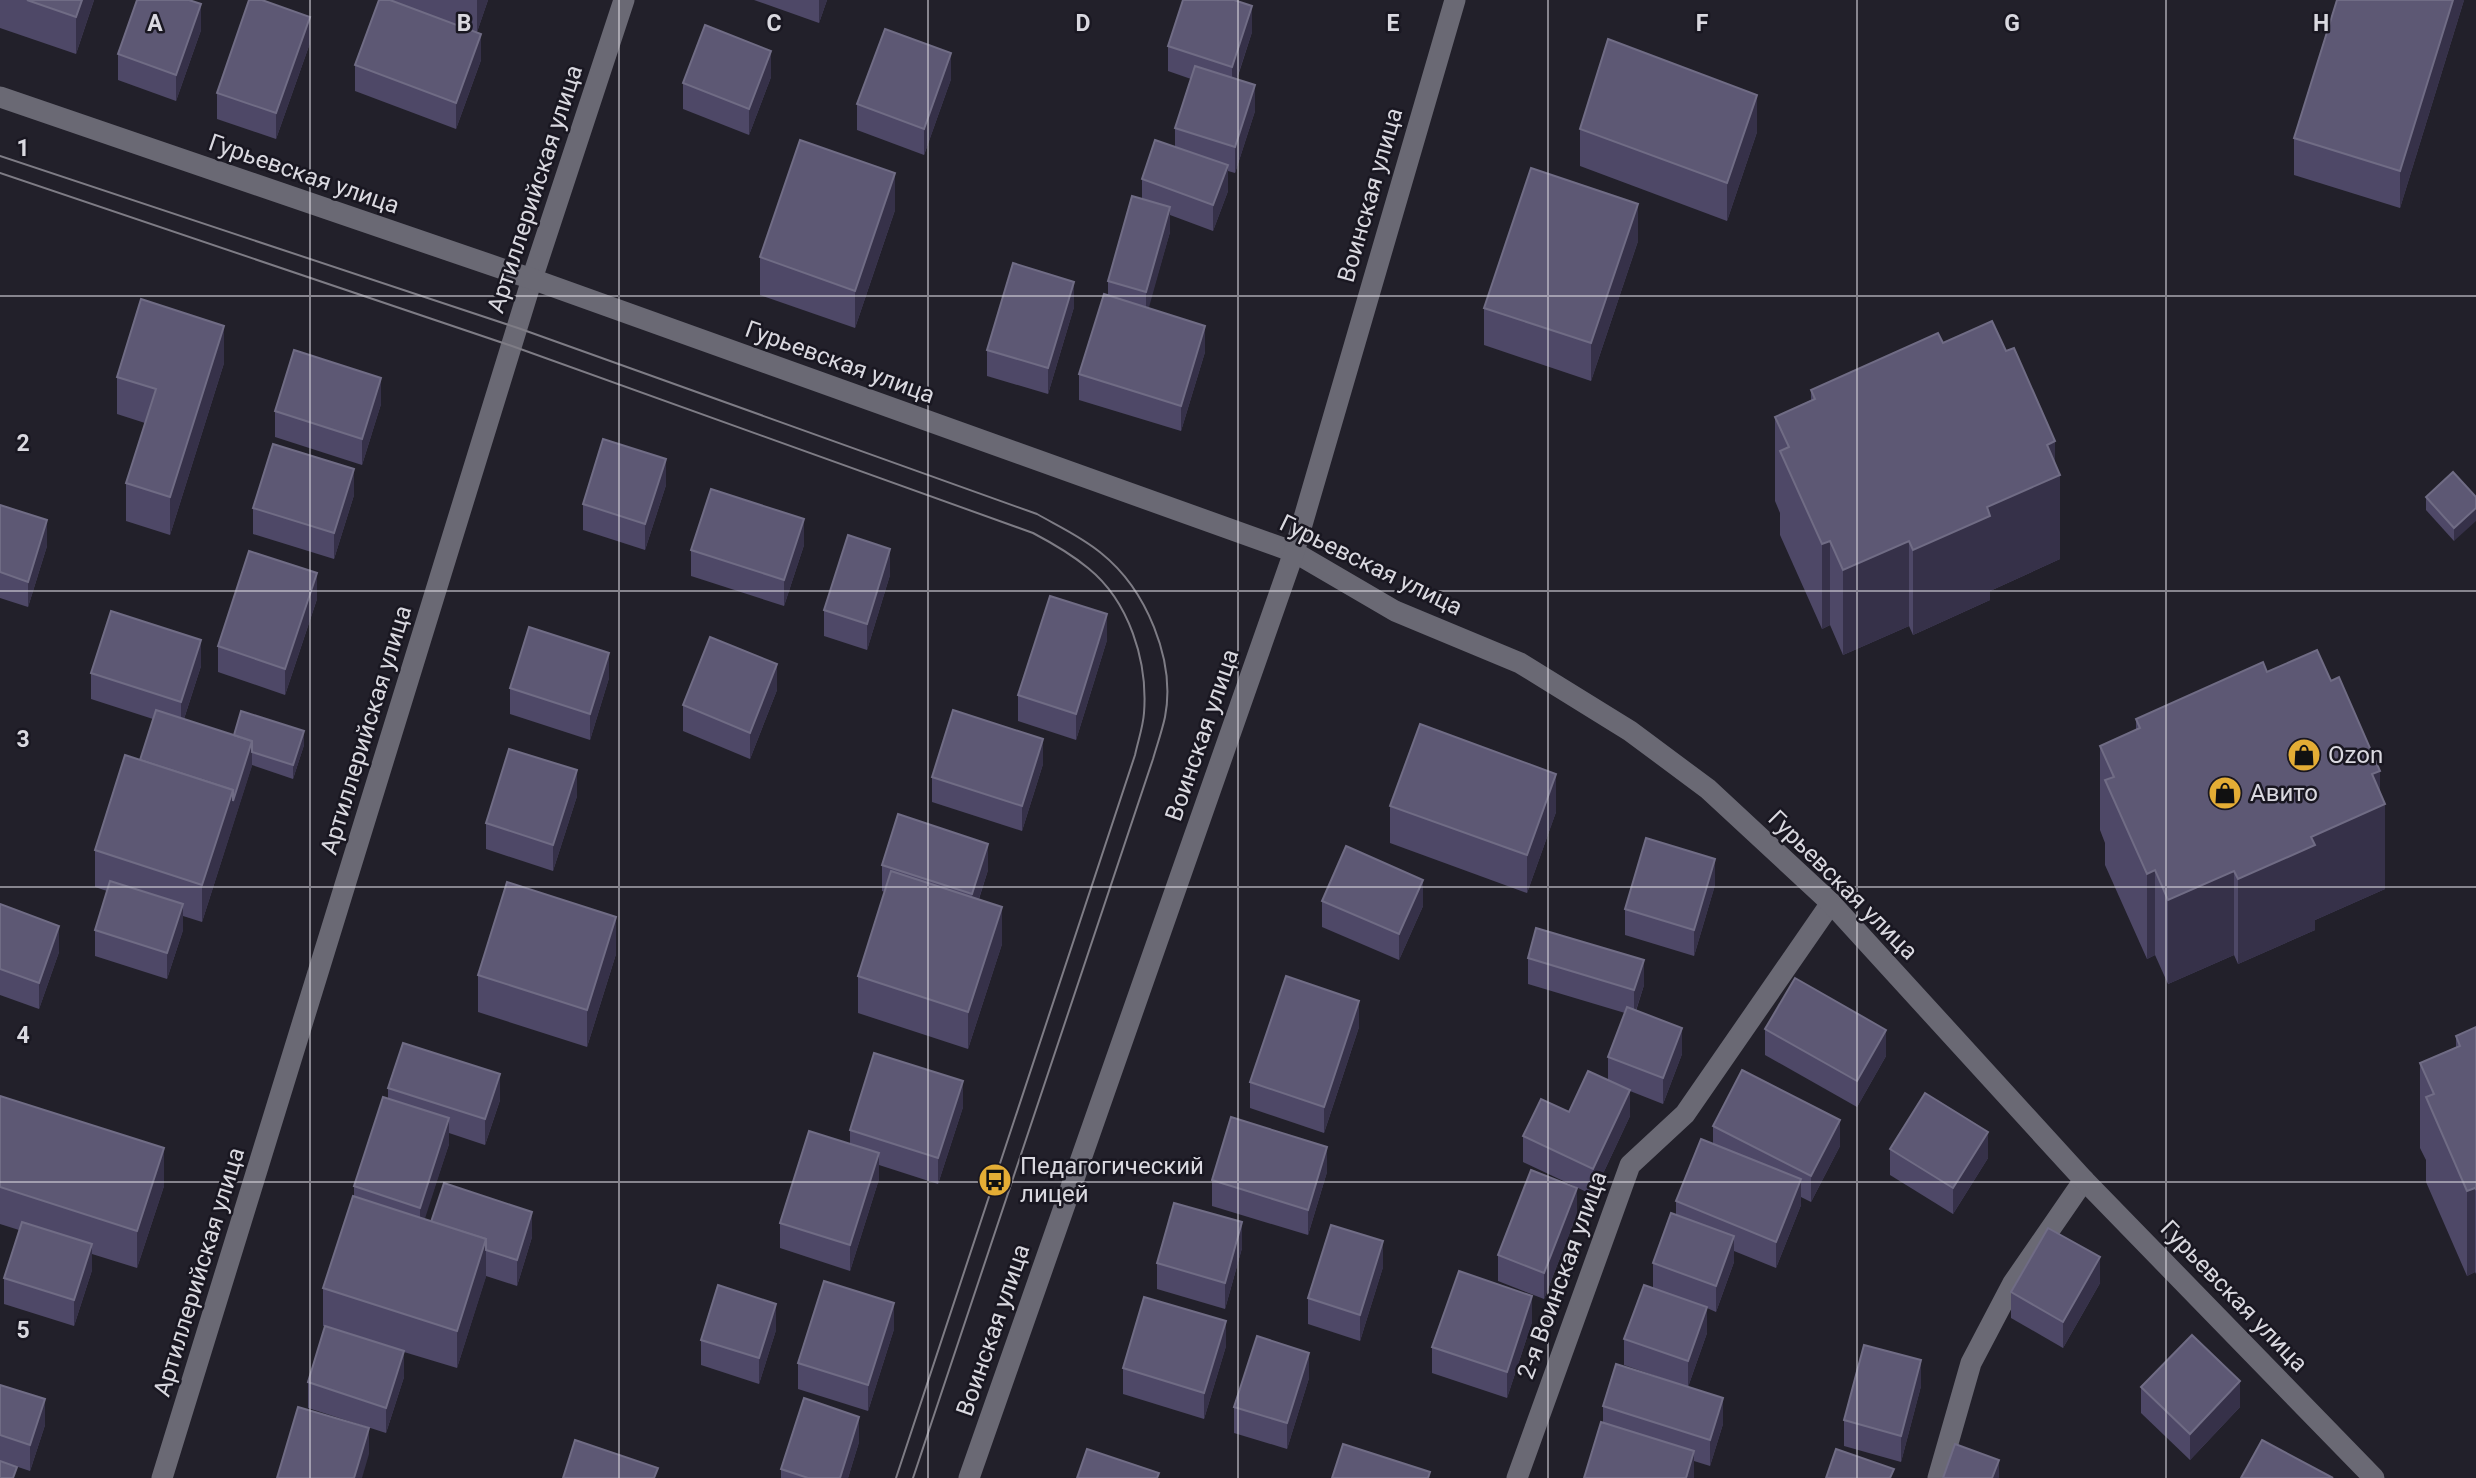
<svg xmlns="http://www.w3.org/2000/svg" width="2476" height="1478" viewBox="0 0 2476 1478" font-family="Roboto,sans-serif">
  <rect width="100%" height="100%" fill="#22202a"/>
  <g fill="none" stroke-linecap="round" stroke-linejoin="round">
    <g stroke="#6a6974" stroke-width="21">
      <path d="M162,1478L532,279L624,0"/>
      <path d="M1517,1478L1630,1165L1685,1114L1831,903"/>
      <path d="M1938,1478L1971,1363L2013,1283L2084,1180"/>
    </g>
    <g stroke="#6a6974" stroke-width="21">
      <path d="M0,97L532,279L1294,552L1395,611L1520,663L1630,731L1708,789L1831,903L2084,1180L2374,1478"/>
      <path d="M969,1478L1294,552L1455,0"/>
    </g>
    <g stroke="#7e7c85" stroke-width="2">
      <path d="M0,156L518,328L1037,514C1058,526 1082,537 1101,553C1146,589 1176,660 1165,717C1162,731 1157,745 1153,759L913,1478"/>
      <path d="M0,173L512,346L1033,533C1052,543 1071,554 1088,568C1129,601 1148,661 1144,713C1143,727 1138,741 1135,755L896,1478"/>
    </g>
  </g>
  <g fill="#4e4867">
    <path d="M0,0H94L76,54L0,28Z"/>
    <path d="M379,0H488L477,32L481,60L456,129L355,91V65Z"/>
    <path d="M754,0H827L819,23Z"/>
    <path d="M2464,0L2400,208L2294,175V138Z"/>
    <path d="M201,30L176,101L118,80V54Z"/>
    <path d="M1252,32L1237,79L1255,111L1235,173L1228,171V191L1213,231L1170,215V232L1148,308L1205,352L1181,431L1079,400V374L1108,295V281L1142,198V179L1175,147V128L1191,79L1168,71V46Z"/>
    <path d="M310,43L276,139L217,119V93Z"/>
    <path d="M771,77L749,135L683,109V83Z"/>
    <path d="M951,79L924,155L857,130V104Z"/>
    <path d="M1580,129L1757,132L1727,221L1580,166Z"/>
    <path d="M895,210L855,328L760,295V257Z"/>
    <path d="M1638,241L1591,381L1484,345V308Z"/>
    <path d="M1074,307L1048,394L987,376V350Z"/>
    <path d="M1943,343L2055,463L2060,559L1990,591V600L1913,635L1909,626L1843,655L1830,625L1822,629L1780,535V513L1775,501V417L1811,400V390Z"/>
    <path d="M224,363L170,535L126,521V483L145,423L117,414V377Z"/>
    <path d="M381,404L362,465L275,437V411Z"/>
    <path d="M666,485L645,550L583,530V504Z"/>
    <path d="M354,495L334,559L253,534V508Z"/>
    <path d="M2426,497H2476L2454,541L2426,510Z"/>
    <path d="M0,505L47,546L28,607L0,598Z"/>
    <path d="M804,545L784,606L691,576V550Z"/>
    <path d="M890,575L867,650L824,636V610Z"/>
    <path d="M317,599L285,695L218,672V646Z"/>
    <path d="M1107,640L1076,740L1018,721V695Z"/>
    <path d="M201,666L184,719L234,735L304,745L293,779L252,765L202,922L183,916V930L167,979L95,956V930L107,891L95,887V850L140,760L153,719L91,699V673Z"/>
    <path d="M2267,672L2380,793L2385,889L2315,920V930L2238,964L2234,955L2168,984L2155,955L2147,959L2105,865V843L2100,830V746L2136,730V719Z"/>
    <path d="M609,678L590,740L510,714V688Z"/>
    <path d="M777,690L750,759L683,731V705Z"/>
    <path d="M1043,764L1022,831L932,802V777Z"/>
    <path d="M577,796L553,871L486,849V823Z"/>
    <path d="M1390,806L1556,812L1527,893L1390,843Z"/>
    <path d="M882,865L988,870L979,899L1002,944L968,1049L858,1013V976L885,892L882,891Z"/>
    <path d="M1715,885L1694,956L1625,935V909Z"/>
    <path d="M1322,901L1423,906L1399,960L1322,927Z"/>
    <path d="M0,904L59,952L39,1009L0,995Z"/>
    <path d="M616,954L587,1047L478,1012V975Z"/>
    <path d="M1528,958L1644,985L1636,1011L1682,1054L1663,1104L1630,1091V1116L1593,1195L1523,1162V1136L1569,1112L1608,1080V1057L1625,1013L1528,984Z"/>
    <path d="M1359,1027L1324,1133L1250,1108V1082Z"/>
    <path d="M2476,1027V1274L2475,1272L2467,1276L2426,1182V1160L2420,1148V1063L2456,1047V1036Z"/>
    <path d="M1765,1029L1886,1056L1857,1107L1765,1055Z"/>
    <path d="M388,1088L500,1100L485,1145L449,1133V1144L424,1219L431,1222L532,1237L517,1286L486,1276L457,1368L404,1352V1377L386,1433L308,1408V1382L339,1331L323,1326V1288L354,1197V1186L388,1099Z"/>
    <path d="M0,1096L164,1186L137,1268L92,1254V1270L74,1326L4,1304V1278L19,1230L0,1224Z"/>
    <path d="M963,1107L938,1184L879,1165V1179L850,1271L780,1248V1223L850,1144V1130Z"/>
    <path d="M1713,1126L1840,1146L1811,1202L1801,1197V1205L1776,1268L1734,1251V1262L1716,1312L1707,1308V1333L1688,1387L1723,1424L1710,1466L1694,1461V1478H1584L1603,1423V1406L1679,1384L1624,1365V1339L1653,1288V1263L1676,1215V1201L1713,1144Z"/>
    <path d="M1890,1149L1988,1158L1953,1214L1890,1175Z"/>
    <path d="M1327,1172L1308,1235L1212,1206V1180Z"/>
    <path d="M1577,1214L1544,1299L1498,1281V1255Z"/>
    <path d="M1242,1248L1225,1309L1157,1289V1263Z"/>
    <path d="M1383,1267L1360,1341L1308,1324V1298Z"/>
    <path d="M2100,1283L2063,1348L2011,1318V1292Z"/>
    <path d="M1532,1322L1507,1398L1432,1373V1347Z"/>
    <path d="M894,1329L868,1411L798,1389V1363Z"/>
    <path d="M776,1330L759,1384L701,1365V1340Z"/>
    <path d="M1226,1346L1204,1419L1123,1394V1368Z"/>
    <path d="M1309,1378L1287,1449L1234,1433V1407Z"/>
    <path d="M0,1385L45,1425L30,1471L0,1461Z"/>
    <path d="M1921,1386L1901,1462L1844,1446V1420Z"/>
    <path d="M2141,1387L2240,1407L2190,1460L2141,1413Z"/>
    <path d="M859,1442L848,1478H781V1469Z"/>
  </g>
  <g fill="#363149">
    <path d="M82,0H94L76,54V17Z"/>
    <path d="M477,0H488L477,32Z"/>
    <path d="M819,0H827L819,23Z"/>
    <path d="M2453,0H2464L2400,208V171Z"/>
    <path d="M201,4V30L176,101V75Z"/>
    <path d="M1252,6V32L1232,93V67Z"/>
    <path d="M310,17V43L276,139V113Z"/>
    <path d="M481,34V60L456,129V103Z"/>
    <path d="M771,51V77L749,135V109Z"/>
    <path d="M951,53V79L924,155V129Z"/>
    <path d="M1255,85V111L1235,173V147Z"/>
    <path d="M1757,95V132L1727,221V183Z"/>
    <path d="M1228,165V191L1213,231V205Z"/>
    <path d="M895,173V210L855,328V291Z"/>
    <path d="M1638,204V241L1591,381V343Z"/>
    <path d="M1170,207V232L1146,318V292Z"/>
    <path d="M1074,282V307L1048,394V368Z"/>
    <path d="M224,326V363L170,535V497Z"/>
    <path d="M1205,326V352L1181,431V406Z"/>
    <path d="M381,378V404L362,465V439Z"/>
    <path d="M2055,441V477L2060,475V559L1990,591V600L1913,635V550L1987,507L2047,445Z"/>
    <path d="M666,459V485L645,550V524Z"/>
    <path d="M354,469V495L334,559V533Z"/>
    <path d="M2476,508V521L2454,541V528Z"/>
    <path d="M804,519V545L784,606V580Z"/>
    <path d="M47,520V546L28,607V582Z"/>
    <path d="M1830,541V625L1822,629V544Z"/>
    <path d="M1909,541V626L1843,655V570Z"/>
    <path d="M890,549V575L867,650V624Z"/>
    <path d="M317,573V599L285,695V669Z"/>
    <path d="M1107,614V640L1076,740V714Z"/>
    <path d="M201,640V666L181,728V702Z"/>
    <path d="M609,653V678L590,740V714Z"/>
    <path d="M777,664V690L750,759V733Z"/>
    <path d="M304,731V745L293,779V765Z"/>
    <path d="M1043,739V764L1022,831V806Z"/>
    <path d="M252,741V766L202,922V885L233,790Z"/>
    <path d="M577,770V796L553,871V845Z"/>
    <path d="M2380,771V807L2385,804V889L2315,920V930L2238,964V879L2311,837L2372,774Z"/>
    <path d="M1556,774V812L1527,893V855Z"/>
    <path d="M988,844V870L972,920V894Z"/>
    <path d="M1715,859V885L1694,956V930Z"/>
    <path d="M2155,870V955L2147,959V874Z"/>
    <path d="M2234,871V955L2168,984V900Z"/>
    <path d="M1423,880V906L1399,960V934Z"/>
    <path d="M183,904V930L167,979V953Z"/>
    <path d="M1002,907V944L968,1049V1012Z"/>
    <path d="M616,917V954L587,1047V1010Z"/>
    <path d="M59,926V952L39,1009V983Z"/>
    <path d="M1644,960V985L1634,1016V990Z"/>
    <path d="M1359,1001V1027L1324,1133V1107Z"/>
    <path d="M1682,1028V1054L1663,1104V1078Z"/>
    <path d="M1886,1030V1056L1857,1107V1081Z"/>
    <path d="M500,1074V1100L485,1145V1119Z"/>
    <path d="M963,1081V1107L938,1184V1158Z"/>
    <path d="M1630,1090V1116L1593,1195V1169Z"/>
    <path d="M449,1118V1144L420,1234V1208Z"/>
    <path d="M1840,1120V1146L1811,1202V1176Z"/>
    <path d="M1988,1132V1158L1953,1214V1188Z"/>
    <path d="M1327,1147V1172L1308,1235V1210Z"/>
    <path d="M164,1148V1186L137,1268V1231Z"/>
    <path d="M879,1153V1179L850,1271V1245Z"/>
    <path d="M1801,1179V1205L1776,1268V1242Z"/>
    <path d="M1577,1188V1214L1544,1299V1273Z"/>
    <path d="M2475,1188V1272L2467,1276V1191Z"/>
    <path d="M532,1212V1237L517,1286V1260Z"/>
    <path d="M1242,1222V1248L1225,1309V1283Z"/>
    <path d="M1734,1236V1262L1716,1312V1286Z"/>
    <path d="M486,1239V1277L457,1368V1331Z"/>
    <path d="M1383,1241V1267L1360,1341V1315Z"/>
    <path d="M92,1244V1270L74,1326V1300Z"/>
    <path d="M2100,1257V1283L2063,1348V1322Z"/>
    <path d="M1532,1296V1322L1507,1398V1372Z"/>
    <path d="M894,1303V1329L868,1411V1385Z"/>
    <path d="M776,1304V1330L759,1384V1358Z"/>
    <path d="M1707,1307V1333L1688,1387V1361Z"/>
    <path d="M1226,1321V1346L1204,1419V1393Z"/>
    <path d="M404,1351V1377L386,1433V1408Z"/>
    <path d="M1309,1353V1378L1287,1449V1423Z"/>
    <path d="M1921,1360V1386L1901,1462V1436Z"/>
    <path d="M2240,1381V1407L2190,1460V1434Z"/>
    <path d="M1723,1398V1424L1710,1466V1440Z"/>
    <path d="M45,1399V1425L30,1471V1445Z"/>
    <path d="M859,1417V1442L848,1478H840Z"/>
    <path d="M369,1428V1454L362,1478H354Z"/>
    <path d="M1694,1451V1478H1686Z"/>
    <path d="M1999,1460V1478H1992Z"/>
  </g>
  <g fill="#5d5874" stroke="#706c85" stroke-width="2">
    <path d="M27,0H82L76,17Z"/>
    <path d="M137,0H189L201,4L176,75L118,54Z"/>
    <path d="M249,0H262L310,17L276,113L217,93Z"/>
    <path d="M379,0H390L481,34L456,103L355,65Z"/>
    <path d="M1183,0H1234L1252,6L1232,67L1168,46Z"/>
    <path d="M2337,0H2453L2400,171L2294,138Z"/>
    <path d="M705,25L771,51L749,109L683,83Z"/>
    <path d="M885,29L951,53L924,129L857,104Z"/>
    <path d="M1608,39L1757,95L1727,183L1580,129Z"/>
    <path d="M1195,66L1255,85L1235,147L1175,128Z"/>
    <path d="M800,140L895,173L855,291L760,257Z"/>
    <path d="M1155,140L1228,165L1213,205L1142,179Z"/>
    <path d="M1531,168L1638,204L1591,343L1484,308Z"/>
    <path d="M1132,196L1170,207L1146,292L1108,281Z"/>
    <path d="M1013,263L1074,282L1048,368L987,350Z"/>
    <path d="M1104,294L1205,326L1181,406L1079,374Z"/>
    <path d="M141,299L224,326L170,497L126,483L156,389L117,377Z"/>
    <path d="M1992,321L2006,351L2014,348L2055,441L2047,445L2060,475L1987,507L1990,516L1913,550L1909,541L1843,570L1830,541L1822,544L1780,451L1789,447L1775,417L1815,399L1811,390L1938,333L1943,343Z"/>
    <path d="M294,350L381,378L362,439L275,411Z"/>
    <path d="M603,439L666,459L645,524L583,504Z"/>
    <path d="M273,444L354,469L334,533L253,508Z"/>
    <path d="M2453,472L2476,497V508L2454,528L2426,497Z"/>
    <path d="M711,489L804,519L784,580L691,550Z"/>
    <path d="M0,505L47,520L28,582L0,572Z"/>
    <path d="M848,535L890,549L867,624L824,610Z"/>
    <path d="M249,551L317,573L285,669L218,646Z"/>
    <path d="M1050,596L1107,614L1076,714L1018,695Z"/>
    <path d="M111,611L201,640L181,702L91,673Z"/>
    <path d="M529,627L609,653L590,714L510,688Z"/>
    <path d="M710,637L777,664L750,733L683,705Z"/>
    <path d="M2317,650L2331,681L2339,677L2380,771L2372,774L2385,804L2311,837L2315,845L2238,879L2234,871L2168,900L2155,870L2147,874L2105,780L2114,777L2100,746L2140,728L2136,719L2263,662L2267,672Z"/>
    <path d="M156,710L252,741L233,801V790L140,760Z"/>
    <path d="M953,710L1043,739L1022,806L932,777Z"/>
    <path d="M241,711L304,731L293,765L252,752V741L234,735Z"/>
    <path d="M1420,724L1556,774L1527,855L1390,806Z"/>
    <path d="M509,749L577,770L553,845L486,823Z"/>
    <path d="M125,755L233,790L202,885L95,850Z"/>
    <path d="M898,814L988,844L972,894L882,865Z"/>
    <path d="M1646,838L1715,859L1694,930L1625,909Z"/>
    <path d="M1346,846L1423,880L1399,934L1322,901Z"/>
    <path d="M891,871L1002,907L968,1012L858,976Z"/>
    <path d="M110,881L183,904L167,953L95,930Z"/>
    <path d="M507,882L616,917L587,1010L478,975Z"/>
    <path d="M0,904L59,926L39,983L0,969Z"/>
    <path d="M1536,928L1644,960L1634,990L1528,958Z"/>
    <path d="M1286,976L1359,1001L1324,1107L1250,1082Z"/>
    <path d="M1795,978L1886,1030L1857,1081L1765,1029Z"/>
    <path d="M1627,1007L1682,1028L1663,1078L1608,1057Z"/>
    <path d="M2476,1027V1189L2475,1188L2467,1191L2426,1097L2434,1094L2420,1063L2460,1046L2456,1036Z"/>
    <path d="M403,1043L500,1074L485,1119L388,1088Z"/>
    <path d="M874,1053L963,1081L938,1158L850,1130Z"/>
    <path d="M1742,1070L1840,1120L1811,1176L1713,1126Z"/>
    <path d="M1588,1071L1630,1090L1593,1169L1523,1136L1541,1099L1569,1112Z"/>
    <path d="M1925,1093L1988,1132L1953,1188L1890,1149Z"/>
    <path d="M0,1096L164,1148L137,1231L0,1187Z"/>
    <path d="M383,1097L449,1118L420,1208L354,1186Z"/>
    <path d="M1231,1117L1327,1147L1308,1210L1212,1180Z"/>
    <path d="M809,1131L879,1153L850,1245L780,1223Z"/>
    <path d="M1701,1139L1801,1179L1776,1242L1676,1201Z"/>
    <path d="M1531,1170L1577,1188L1544,1273L1498,1255Z"/>
    <path d="M444,1183L532,1212L517,1260L486,1250V1239L431,1222Z"/>
    <path d="M353,1196L486,1239L457,1331L323,1288Z"/>
    <path d="M1174,1203L1242,1222L1225,1283L1157,1263Z"/>
    <path d="M1671,1213L1734,1236L1716,1286L1653,1263Z"/>
    <path d="M22,1222L92,1244L74,1300L4,1278Z"/>
    <path d="M1331,1225L1383,1241L1360,1315L1308,1298Z"/>
    <path d="M2048,1228L2100,1257L2063,1322L2011,1292Z"/>
    <path d="M1459,1271L1532,1296L1507,1372L1432,1347Z"/>
    <path d="M824,1281L894,1303L868,1385L798,1363Z"/>
    <path d="M718,1285L776,1304L759,1358L701,1340Z"/>
    <path d="M1644,1285L1707,1307L1688,1361L1624,1339Z"/>
    <path d="M1144,1297L1226,1321L1204,1393L1123,1368Z"/>
    <path d="M325,1326L404,1351L386,1408L308,1382Z"/>
    <path d="M2192,1335L2240,1381L2190,1434L2141,1387Z"/>
    <path d="M1257,1336L1309,1353L1287,1423L1234,1407Z"/>
    <path d="M1864,1345L1921,1360L1901,1436L1844,1420Z"/>
    <path d="M1616,1364L1723,1398L1710,1440L1603,1406Z"/>
    <path d="M0,1385L45,1399L30,1445L0,1435Z"/>
    <path d="M804,1398L859,1417L840,1478H808L781,1469Z"/>
    <path d="M298,1407L369,1428L354,1478H277Z"/>
    <path d="M1601,1422L1694,1451L1686,1478H1584Z"/>
    <path d="M575,1440L658,1468L654,1478H563Z"/>
    <path d="M2262,1440L2333,1478H2241Z"/>
    <path d="M1343,1444L1430,1472L1428,1478H1332Z"/>
    <path d="M1955,1444L1999,1460L1992,1478H1943Z"/>
    <path d="M1087,1449L1159,1473L1157,1478H1077Z"/>
    <path d="M1836,1449L1894,1469L1890,1478H1826Z"/>
    <path d="M0,1461L17,1467L13,1478H0Z"/>
  </g>
  <path fill="none" stroke="#dad9e0" stroke-width="2" stroke-opacity="0.55" d="M310,0V1478M619,0V1478M928,0V1478M1238,0V1478M1548,0V1478M1857,0V1478M2166,0V1478M0,296H2476M0,591H2476M0,887H2476M0,1182H2476"/>
  <defs>
    <symbol id="shop-disc" viewBox="-11 -11 22 22"><circle r="9.5" fill="#e4ad35" stroke="#191721"/><path d="M-5-2.5h2.3a2.7 3.5 0 0 1 5.4 0H5L5.5 6h-11ZM-1.5-2.5h3a1.5 2.3 0 0 0-3 0Z" fill="#111"/></symbol>
    <symbol id="bus-disc" viewBox="-11 -11 22 22"><circle r="9.5" fill="#e4ad35" stroke="#191721"/><path d="M-5-6H5V4H4V6H2V4H-2V6H-4V4H-5ZM-3.5-4V0h7V-4ZM-3.5 1.2v1.5H-2V1.2ZM2 1.2v1.5H3.5V1.2Z" fill="#111"/></symbol>
  </defs>
  <g fill-rule="evenodd">
    <use href="#shop-disc" x="2285" y="736" width="38" height="38"/>
    <use href="#shop-disc" x="2206" y="774" width="38" height="38"/>
    <use href="#bus-disc" x="976" y="1161" width="38" height="38"/>
  </g>
  <g text-anchor="middle" stroke-width="5" stroke-linejoin="round" paint-order="stroke">
    <g font-size="24" fill="#dad9e0" stroke="#191721">
      <text transform="translate(304 174) rotate(19)" y="8">Гурьевская улица</text>
      <text transform="translate(535 189) rotate(-72)" y="8">Артиллерийская улица</text>
      <text transform="translate(1370 195) rotate(-74)" y="8">Воинская улица</text>
      <text transform="translate(840 362) rotate(20)" y="8">Гурьевская улица</text>
      <text transform="translate(1371 565) rotate(26)" y="8">Гурьевская улица</text>
      <text transform="translate(366 730) rotate(-73)" y="8">Артиллерийская улица</text>
      <text transform="translate(1202 735) rotate(-71)" y="8">Воинская улица</text>
      <text transform="translate(1843 885) rotate(45)" y="8">Гурьевская улица</text>
      <text transform="translate(199 1272) rotate(-73)" y="8">Артиллерийская улица</text>
      <text transform="translate(1562 1275) rotate(-70)" y="8">2-я Воинская улица</text>
      <text transform="translate(2234 1296) rotate(46)" y="8">Гурьевская улица</text>
      <text transform="translate(993 1330) rotate(-71)" y="8">Воинская улица</text>
    </g>
    <g font-size="24" fill="#dad9e0" stroke="#191721" text-anchor="start">
      <text x="2328" y="763">Ozon</text>
      <text x="2250" y="801">Авито</text>
      <text x="1020" y="1174">Педагогический<tspan x="1020" dy="28">лицей</tspan></text>
    </g>
  </g>
  <g font-size="23" text-anchor="middle" font-weight="bold" fill="#dad9e0" stroke="#191721" stroke-width="5" stroke-linejoin="round" paint-order="stroke">
    <text x="155" y="31">A</text>
    <text x="464" y="31">B</text>
    <text x="774" y="31">C</text>
    <text x="1083" y="31">D</text>
    <text x="1393" y="31">E</text>
    <text x="1702" y="31">F</text>
    <text x="2012" y="31">G</text>
    <text x="2321" y="31">H</text>
    <text x="23" y="156">1</text>
    <text x="23" y="451">2</text>
    <text x="23" y="747">3</text>
    <text x="23" y="1043">4</text>
    <text x="23" y="1338">5</text>
  </g>
</svg>
